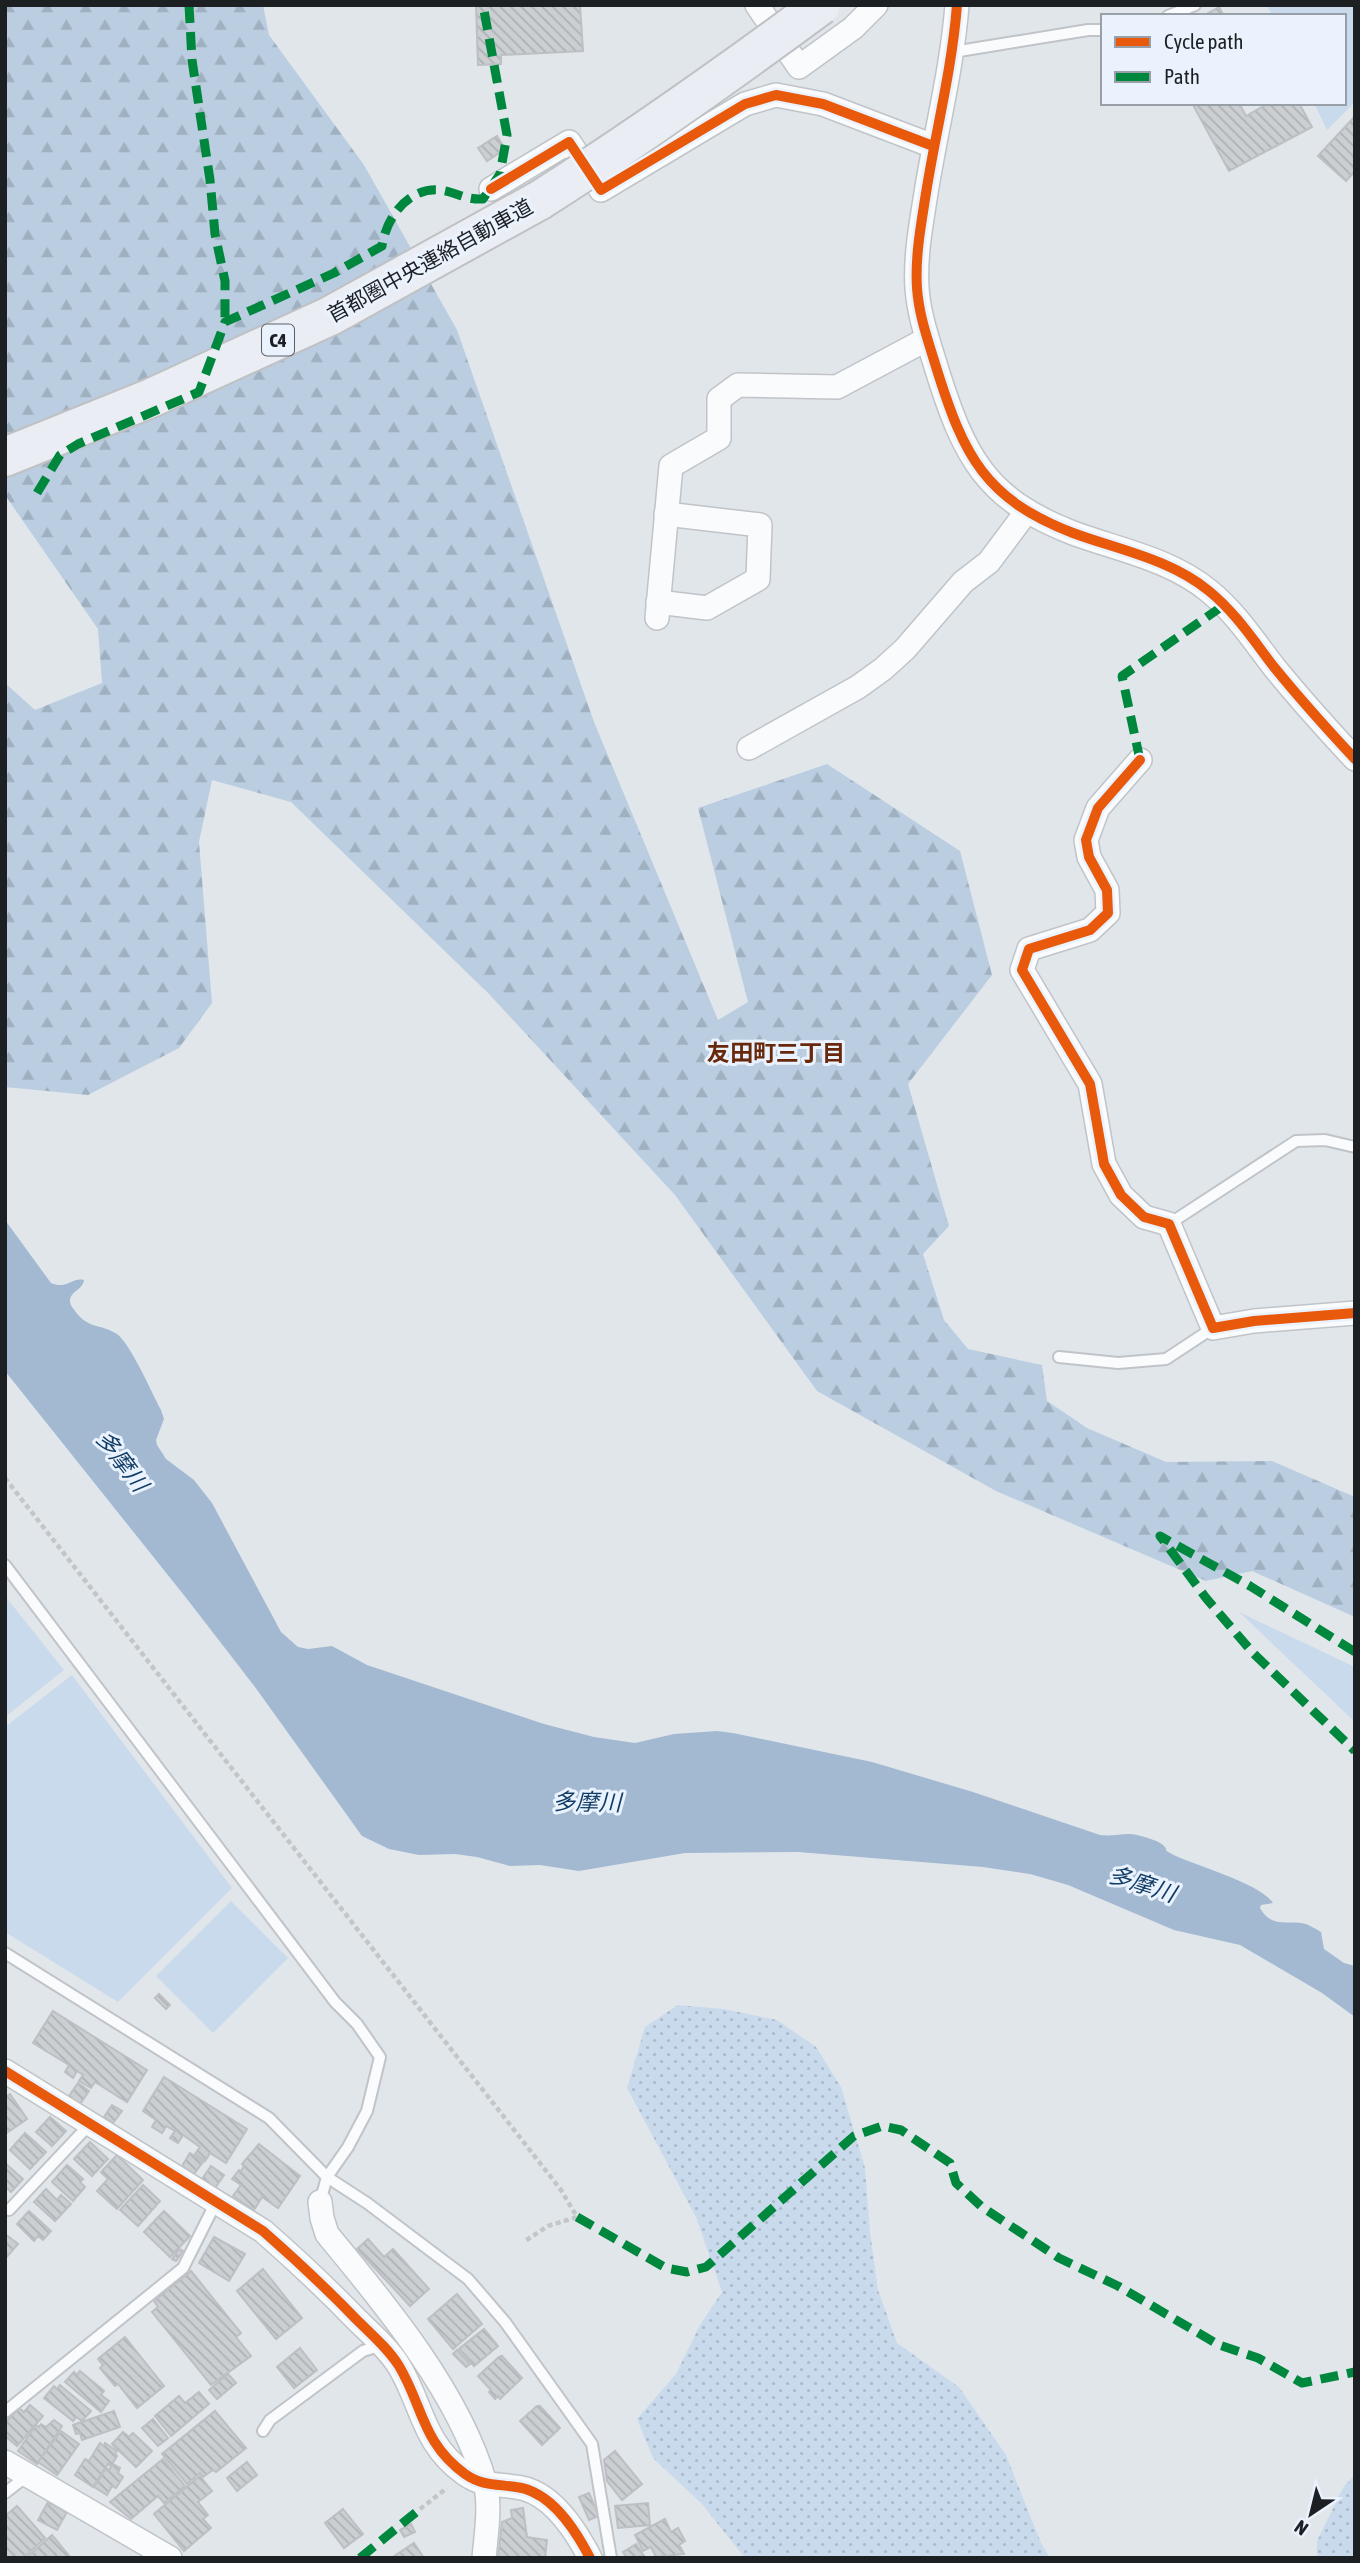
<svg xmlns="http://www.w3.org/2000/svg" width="1360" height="2563" viewBox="0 0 1360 2563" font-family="'Asap Condensed','Noto Sans JP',sans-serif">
  <defs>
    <pattern id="grass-dots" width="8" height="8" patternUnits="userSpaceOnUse" patternTransform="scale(1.75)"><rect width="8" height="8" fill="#c9daed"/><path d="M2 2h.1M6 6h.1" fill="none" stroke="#acbbcb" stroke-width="1.8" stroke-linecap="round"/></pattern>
    <pattern id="forest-firs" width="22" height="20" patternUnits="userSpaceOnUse" patternTransform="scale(1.75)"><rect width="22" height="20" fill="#bacde1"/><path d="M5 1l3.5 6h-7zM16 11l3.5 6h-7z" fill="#9fb0c1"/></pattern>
    <pattern id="building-back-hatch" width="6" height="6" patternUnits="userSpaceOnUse" patternTransform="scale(1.75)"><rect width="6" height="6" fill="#cbcfd2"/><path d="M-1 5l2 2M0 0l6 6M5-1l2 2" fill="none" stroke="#aeb1b4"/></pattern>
  </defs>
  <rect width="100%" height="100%" fill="#e1e6eb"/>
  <g fill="url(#grass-dots)">
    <path d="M678,2005L723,2009L777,2020L816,2047L841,2087L865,2168L870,2232L878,2290L897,2343L959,2387L1006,2455L1041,2543L1050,2558H745L702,2504L653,2458L637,2419L676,2374L700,2325L722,2292L696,2217L627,2088L645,2027Z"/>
    <path d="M1355,2475V2558H1317V2541L1344,2486Z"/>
  </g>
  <path fill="url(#forest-firs)" d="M5,5H263L269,35L364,165L457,330L594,722L718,1020L748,1002L698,808L827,764L960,851L992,975L908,1084L949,1226L923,1254L944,1320L968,1349L1042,1365L1047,1401L1087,1428L1166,1462L1272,1461L1355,1497V1617L1252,1571L1206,1581L996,1491L817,1391L675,1195L489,994L291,802L212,780L199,842L212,1003L179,1048L88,1095L5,1087V683L35,710L102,683L98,629L5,495Z"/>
  <g fill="#c9daed">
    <path d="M1272,5H1355V102L1327,130L1314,103H1344V16H1272L1268,8Z"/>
    <path d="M5,1596L64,1670L5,1717Z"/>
    <path d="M1239,1612L1355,1667V1722Z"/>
    <path d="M72,1675L232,1888L118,2002L5,1932V1727Z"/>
    <path d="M231,1901L288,1958L213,2033L156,1976Z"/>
  </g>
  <path fill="#a3b9d1" d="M5,1220L51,1283C67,1290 72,1277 84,1280C83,1290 70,1291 70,1301C70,1305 73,1308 75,1311C89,1330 100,1323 117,1334C130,1343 152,1393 161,1410L164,1419L156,1440L157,1445L166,1459L194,1480L212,1503L281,1632L298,1647L308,1649L332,1646L367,1665L544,1724L594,1737L635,1743L674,1734L717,1731L733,1733L872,1762L973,1792L1100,1835C1114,1837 1126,1832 1137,1835C1145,1837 1157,1840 1163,1845C1170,1852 1162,1848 1170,1853C1194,1866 1259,1882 1273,1903L1261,1905L1260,1908C1273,1930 1287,1919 1306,1924C1311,1926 1316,1929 1321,1932L1324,1949L1344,1963L1355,1966V2017L1322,1993L1240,1945L1174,1930L1068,1885L1030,1874L983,1867L798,1852L685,1853L579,1871L540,1865L510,1866L477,1857L455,1854L419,1855L389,1849L362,1836L255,1687L187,1599L5,1371Z"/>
  <g fill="url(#building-back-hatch)" stroke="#bcbfc3" stroke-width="2">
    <path d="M469,5H580L583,51L501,55V64L478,65L476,6Z"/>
    <path d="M1219,7L1224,16H1203Z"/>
    <path d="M1192,103H1239L1246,116L1269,103H1299L1312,127L1229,171Z"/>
    <path d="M1355,116V171L1346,181L1318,156Z"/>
    <path d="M497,136L505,149L487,161L478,148Z"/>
    <path d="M159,1994L170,2005L166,2009L155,1998Z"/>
    <path d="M53,2011L147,2070L127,2102L95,2082L91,2088L79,2081L83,2075L77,2071L73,2078L65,2072L69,2065L33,2043Z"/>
    <path d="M164,2077L247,2129L226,2163L210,2153L205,2161L195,2154L200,2147L183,2135L178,2143L170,2138L175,2131L166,2126L162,2133L152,2127L156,2120L143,2111Z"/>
    <path d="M78,2083L89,2091L80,2104L69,2096Z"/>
    <path d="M10,2094L27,2119L5,2134V2097Z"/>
    <path d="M112,2105L122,2111L113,2123L104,2117Z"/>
    <path d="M50,2117L66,2131L52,2146L36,2132Z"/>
    <path d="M25,2133L46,2152L30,2169L10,2150Z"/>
    <path d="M90,2142L108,2159L92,2176L74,2159Z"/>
    <path d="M259,2144L300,2176L278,2208L262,2197L254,2210L233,2196L241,2185L232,2179L239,2170L241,2171L244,2166L242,2164Z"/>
    <path d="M190,2153L203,2162L194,2174L182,2166Z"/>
    <path d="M117,2155L143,2180L117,2209L97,2191L108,2179L101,2172Z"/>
    <path d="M5,2163L23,2179L11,2192L5,2186Z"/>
    <path d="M67,2165L83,2179L80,2182L85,2187L73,2201L52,2182Z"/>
    <path d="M211,2166L224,2175L215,2188L202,2179Z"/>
    <path d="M143,2185L160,2201L138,2226L120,2210Z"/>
    <path d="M46,2189L57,2200L61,2195L71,2204L55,2221L34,2202Z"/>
    <path d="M29,2211L51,2231L43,2240L38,2236L34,2241L17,2224Z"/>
    <path d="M164,2211L190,2236L170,2257L144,2232Z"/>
    <path d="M5,2234L18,2244L5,2259Z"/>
    <path d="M214,2237L245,2254L229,2281L199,2263Z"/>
    <path d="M368,2239L384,2257L393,2249L429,2289L410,2306L357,2249Z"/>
    <path d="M179,2249L183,2251L176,2261L172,2259Z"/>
    <path d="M263,2269L302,2318L276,2339L237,2291Z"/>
    <path d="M191,2271L241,2333L236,2337L251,2356L211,2385L152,2312L158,2307L154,2301Z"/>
    <path d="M457,2294L482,2324L453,2349L428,2319Z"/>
    <path d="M484,2329L498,2346L474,2366L459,2349Z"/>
    <path d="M125,2337L164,2386L137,2408L118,2384L115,2386L100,2368L103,2365L98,2359Z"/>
    <path d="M300,2348L317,2370L294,2388L277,2367Z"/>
    <path d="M457,2350L470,2364L466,2367L453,2354Z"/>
    <path d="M502,2356L522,2378L500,2399L498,2396L495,2399L489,2392L491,2390L478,2376L499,2357Z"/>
    <path d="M80,2371L104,2391L101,2395L109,2401L101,2412L65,2382L74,2372L77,2375Z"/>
    <path d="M228,2374L236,2383L217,2399L209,2390Z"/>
    <path d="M60,2385L91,2411L82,2421L76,2417L73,2421L44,2398L54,2386L57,2389Z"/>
    <path d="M199,2392L209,2404L171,2436L155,2416L179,2396L185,2403Z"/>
    <path d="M30,2405L43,2416L17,2446L5,2436V2423L19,2408L24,2412Z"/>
    <path d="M537,2406H540L560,2428L542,2445L520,2421Z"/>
    <path d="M114,2411L120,2427L82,2440L80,2433L76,2434L73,2425Z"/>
    <path d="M215,2411L246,2448L216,2472L213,2470L203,2477L200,2473L187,2484L162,2454Z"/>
    <path d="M153,2419L168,2438L158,2446L142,2428Z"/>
    <path d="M54,2420L62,2426L37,2464L18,2451L36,2425L39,2427L41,2424L46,2427Z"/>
    <path d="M61,2431L79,2444L57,2475L38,2462Z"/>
    <path d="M123,2432L129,2437L133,2433L152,2451L136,2467L112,2444Z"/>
    <path d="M100,2443L104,2446L105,2443L117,2451L115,2454L117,2456L111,2466L108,2464L93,2487L75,2475L85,2459L89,2461Z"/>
    <path d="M615,2451L642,2484L622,2500L607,2481L604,2460Z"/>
    <path d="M163,2459L185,2486L164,2503L158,2496L131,2519L110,2502Z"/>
    <path d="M247,2462L257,2475L237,2491L227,2478Z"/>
    <path d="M113,2464L120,2468L118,2473L123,2477L116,2488L112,2486L107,2495L94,2487L106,2468L109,2470Z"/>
    <path d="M200,2476L212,2491L198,2502L208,2515L203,2519L211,2528L184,2551L154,2514Z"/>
    <path d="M589,2493L599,2516L589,2520L579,2497Z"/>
    <path d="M48,2502L67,2512L57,2530L38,2520Z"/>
    <path d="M648,2503L650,2525L618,2528L615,2506Z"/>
    <path d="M17,2506L45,2538L23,2558H5V2516Z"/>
    <path d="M523,2508L527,2537L547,2540L545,2558H498L502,2522L512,2518L511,2510Z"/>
    <path d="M343,2509L363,2534L344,2548L325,2523Z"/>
    <path d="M665,2519L671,2532L678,2528L685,2541L679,2545L684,2554L656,2557L651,2547L643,2551L635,2535Z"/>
    <path d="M411,2524L415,2532L404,2537L400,2530Z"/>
    <path d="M52,2535L71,2558H26Z"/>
    <path d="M414,2543L424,2558H394L393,2557Z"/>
    <path d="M636,2544L644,2556L627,2558L623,2552Z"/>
  </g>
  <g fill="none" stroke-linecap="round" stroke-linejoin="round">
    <defs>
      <g id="lane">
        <path d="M1168,16L1195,5"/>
        <path d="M953,52L1088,30H1103"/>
        <path d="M1169,1224L1296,1141L1325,1140L1355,1147"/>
        <path d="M1059,1357L1118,1363L1166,1359L1213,1328"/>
        <path d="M5,1565L335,2002L357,2024L380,2057L367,2111L348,2147L327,2177L320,2202"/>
        <path d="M5,1953L269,2118L327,2177L367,2203L468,2279L505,2322L592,2444L611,2558"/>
        <path d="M9,2210L90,2124"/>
        <path d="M5,2412L183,2268L216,2202"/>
        <path d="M263,2431L270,2420L363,2351L382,2345"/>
        <path d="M5,2493L28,2475"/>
      </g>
      <g id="street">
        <path d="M757,5L799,67L853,28L876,5"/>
        <path d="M957,5C952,69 936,130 926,193C921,225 915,256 917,288C919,317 929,343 937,370C964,456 985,499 1073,533C1119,550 1170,559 1209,591C1235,612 1254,641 1274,667C1300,699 1327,729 1355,759"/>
        <path d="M491,189L569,142L601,190L745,104L776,95L823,104L933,146"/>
        <path d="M658,602L707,608L758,579L760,525L666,514"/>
        <path d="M657,618L671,466L719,438V399L738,385L837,387L927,339"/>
        <path d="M749,748L858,687L883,669L905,649L963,582L989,562L1027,511"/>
        <path d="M1140,760L1098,808L1086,840L1089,857L1107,890L1108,913L1090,930L1029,949L1022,970L1090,1084L1104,1164L1121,1195L1144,1217L1169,1224L1213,1328L1254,1321L1355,1313"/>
        <path d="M5,2071L263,2231C295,2259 326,2288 356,2319C371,2334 388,2348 399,2366C423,2406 422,2443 465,2474C482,2486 497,2484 516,2487C551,2491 575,2529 590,2558"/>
        <path d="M320,2202L322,2218L327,2234C385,2304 460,2394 485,2483C491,2505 486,2535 484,2558"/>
        <path d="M5,2462L170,2558"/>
      </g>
      <path id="highway" d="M5,457L151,398L330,316L540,200"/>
    </defs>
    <use href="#lane" stroke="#c0c4c8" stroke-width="14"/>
    <use href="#street" stroke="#c0c4c8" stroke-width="26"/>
    <use href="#highway" stroke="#bfc1c3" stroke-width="42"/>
    <g stroke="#c3c5c6" stroke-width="4.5" stroke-dasharray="5 3.5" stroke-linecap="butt">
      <path d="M5,1478L561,2190L577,2217L548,2226L525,2241"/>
      <path d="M420,2509L447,2488"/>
    </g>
    <use href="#lane" stroke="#fafbfc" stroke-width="10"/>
    <use href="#street" stroke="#fafbfc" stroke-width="23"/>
    <use href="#highway" stroke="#eaeef4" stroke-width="38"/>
    <defs>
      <path id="highway-bridge" d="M540,200C636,139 729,73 821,5"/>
    </defs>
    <use href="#highway-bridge" stroke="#bfc1c3" stroke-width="42" stroke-linecap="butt"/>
    <use href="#highway-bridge" stroke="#eaeef4" stroke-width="38"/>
    <g stroke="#00873e" stroke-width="9" stroke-dasharray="18 9" stroke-linecap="butt">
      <path d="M189,5L192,60L210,180L215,234L225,281V322"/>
      <path d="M37,493L60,455L78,444L199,392L225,322L334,273L382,246C386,218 408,187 440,190C456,192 465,200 483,199L500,174L507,135L483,5"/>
      <path d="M1140,760L1122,676L1224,605"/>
      <path d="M1355,1652L1250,1586L1160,1536L1206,1598L1253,1653L1355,1751"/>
      <path d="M577,2217L666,2268L687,2272L706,2267L854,2136L882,2126L901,2130L950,2163L956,2183L982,2207L1059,2258L1118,2286L1219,2345L1258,2358L1302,2383L1355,2372"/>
      <path d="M360,2558L420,2509"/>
    </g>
    <defs>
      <g id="cycleway">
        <path d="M957,5C952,69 936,130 926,193C921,225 915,256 917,288C919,317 929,343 937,370C964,456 985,499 1073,533C1119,550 1170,559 1209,591C1235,612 1254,641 1274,667C1300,699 1327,729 1355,759"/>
        <path d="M491,189L569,142L601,190L745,104L776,95L823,104L933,146"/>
        <path d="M1140,760L1098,808L1086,840L1089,857L1107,890L1108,913L1090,930L1029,949L1022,970L1090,1084L1104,1164L1121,1195L1144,1217L1169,1224L1213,1328L1254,1321L1355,1313"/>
        <path d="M5,2071L263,2231C295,2259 326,2288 356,2319C371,2334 388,2348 399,2366C423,2406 422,2443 465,2474C482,2486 497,2484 516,2487C551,2491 575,2529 590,2558"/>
      </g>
    </defs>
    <use href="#cycleway" stroke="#eaf3fd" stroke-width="15"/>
    <use href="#cycleway" stroke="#e8590c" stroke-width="10"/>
  </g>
  <g text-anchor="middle" stroke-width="6" stroke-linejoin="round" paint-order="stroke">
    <rect fill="#eaf3fd" stroke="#5a5f64" stroke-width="2" x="262" y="324.5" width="32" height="31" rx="5"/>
    <g font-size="19" font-weight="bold" fill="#1d2023">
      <text x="278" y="347">C4</text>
    </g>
    <g font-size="21" fill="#1d2023" stroke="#eaf3fd">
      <text transform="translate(430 261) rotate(-29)" y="7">首都圏中央連絡自動車道</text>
    </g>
    <g font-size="23" font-weight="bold" fill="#68280c" stroke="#eaf3fd">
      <text x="776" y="1061">友田町三丁目</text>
    </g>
    <g font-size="23" font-style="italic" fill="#123d67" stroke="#eaf3fd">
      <text transform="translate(122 1461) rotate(53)" y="8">多摩川</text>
      <text transform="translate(587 1802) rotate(1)" y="8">多摩川</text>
      <text transform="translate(1142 1884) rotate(18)" y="8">多摩川</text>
    </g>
  </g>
  <rect width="1360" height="2563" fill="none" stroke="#1d2023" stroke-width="14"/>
  <rect x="1101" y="14" width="245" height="91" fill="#eaf3fd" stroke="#989fa6" stroke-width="2"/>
  <rect x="1115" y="37" width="35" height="10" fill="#e8590c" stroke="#989fa6" stroke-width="2"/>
  <text x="1164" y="49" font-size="21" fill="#1d2023">Cycle path</text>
  <rect x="1115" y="72" width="35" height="10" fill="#00873e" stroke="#989fa6" stroke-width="2"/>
  <text x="1164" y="84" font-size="21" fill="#1d2023">Path</text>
  <g transform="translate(1311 2514) rotate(215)" stroke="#eaf3fd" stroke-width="5" paint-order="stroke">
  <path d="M0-5L12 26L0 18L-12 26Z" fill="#1d2023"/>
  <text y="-10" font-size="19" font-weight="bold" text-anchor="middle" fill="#1d2023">N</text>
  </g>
</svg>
